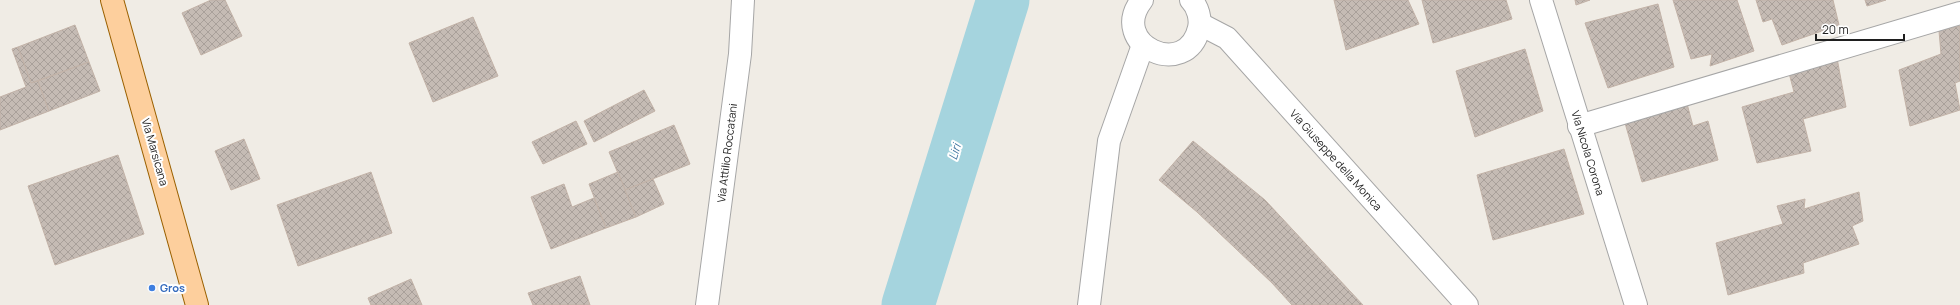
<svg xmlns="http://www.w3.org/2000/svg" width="1960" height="305" viewBox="0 0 1960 305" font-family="Manrope,sans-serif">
  <defs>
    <pattern id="building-cross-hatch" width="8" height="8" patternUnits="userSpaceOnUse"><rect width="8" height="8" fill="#c5bbb4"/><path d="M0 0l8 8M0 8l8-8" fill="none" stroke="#a9a09a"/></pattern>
  </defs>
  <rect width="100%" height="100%" fill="#f0ece5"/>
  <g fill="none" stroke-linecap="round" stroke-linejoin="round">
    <path stroke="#a5d4de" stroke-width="53" d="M908,305L1003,0"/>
  </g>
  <g fill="url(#building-cross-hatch)" stroke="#c2b2a7">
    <path d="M211,0H225L242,36L201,55L182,13Z"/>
    <path d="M1334,0H1408L1419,24L1346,50Z"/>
    <path d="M1422,0H1506L1512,19L1433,43Z"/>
    <path d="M1575,0H1590L1576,5Z"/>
    <path d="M1673,0H1737L1754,51L1710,66L1712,54L1691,59Z"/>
    <path d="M1756,0H1833L1839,25L1782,45L1772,19L1763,22Z"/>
    <path d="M1865,0H1886L1867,6Z"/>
    <path d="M1658,4L1674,67L1608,88L1585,23Z"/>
    <path d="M473,17L498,76L433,102L409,43Z"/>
    <path d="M75,25L89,62L31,83L18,47Z"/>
    <path d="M1960,26V81L1955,83L1960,110L1910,126L1899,70L1941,54L1939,31Z"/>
    <path d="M18,47L31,83L38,81L49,111L0,130V97L26,87L12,49Z"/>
    <path d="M1525,49L1543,111L1475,137L1456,71Z"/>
    <path d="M1837,58L1846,107L1803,119L1811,151L1757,163L1742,107L1794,92L1789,73Z"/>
    <path d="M89,62L100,91L49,111L38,81Z"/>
    <path d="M644,90L655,111L594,142L584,121Z"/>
    <path d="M1686,100L1693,126L1708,121L1718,160L1642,182L1625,123L1655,115L1653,110Z"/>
    <path d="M576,121L587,144L543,164L532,142Z"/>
    <path d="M674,125L690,164L625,190L609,152Z"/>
    <path d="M244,139L260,179L231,190L215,151Z"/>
    <path d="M1193,141L1265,200L1363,305H1292L1272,283L1197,212L1159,180Z"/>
    <path d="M1564,149L1584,214L1493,240L1477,175Z"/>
    <path d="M118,155L144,234L55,265L28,186Z"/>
    <path d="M371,172L392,233L298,266L277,205Z"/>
    <path d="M618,172L636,217L606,228L589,184Z"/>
    <path d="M653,179L664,204L636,217L625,190Z"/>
    <path d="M564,184L572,207L594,198L606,228L551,249L531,197Z"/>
    <path d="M1859,192L1863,221L1852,226L1859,244L1803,263L1804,273L1728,295L1716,243L1783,224L1777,206L1805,199L1804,209Z"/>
    <path d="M580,276L590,305H533L528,293Z"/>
    <path d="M411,279L422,305H371L368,298Z"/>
  </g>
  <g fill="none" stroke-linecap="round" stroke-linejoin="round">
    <defs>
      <g id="minor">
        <path d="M1142,0C1107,45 1187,81 1199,28C1201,19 1198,7 1191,0"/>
        <path d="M1541,0L1636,305"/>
        <path d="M1200,24L1227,38L1467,305"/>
        <path d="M1579,126L1960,13"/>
        <path d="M707,305L740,54L743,0"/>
        <path d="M1089,305L1109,141L1143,45"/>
      </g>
      <path id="major" d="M112,0L197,305"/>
    </defs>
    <use href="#minor" stroke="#a6a6a6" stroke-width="24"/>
    <use href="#major" stroke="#9a6000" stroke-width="24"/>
    <use href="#minor" stroke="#fff" stroke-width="22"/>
    <use href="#major" stroke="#fdcf9d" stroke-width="22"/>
  </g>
  <circle fill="#3f7fe0" stroke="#fff" stroke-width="1.5" cx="152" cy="288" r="4"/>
  <g text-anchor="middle" stroke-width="4" stroke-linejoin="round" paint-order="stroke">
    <g font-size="11" fill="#1f1f1f" stroke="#fff">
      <text transform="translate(155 152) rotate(74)" y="4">Via Marsicana</text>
      <text transform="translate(727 153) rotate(-83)" y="4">Via Attilio Roccatani</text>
      <text transform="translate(1588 153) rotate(73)" y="4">Via Nicola Corona</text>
      <text transform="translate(1336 160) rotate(48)" y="4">Via Giuseppe della Monica</text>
    </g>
    <g font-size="11" font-weight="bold" fill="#366cbe" stroke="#fff" text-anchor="start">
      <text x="160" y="292">Gros</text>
    </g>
    <g font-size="12" font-style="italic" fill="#4377a1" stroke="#fff">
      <text transform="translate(955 152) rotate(-73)" y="4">Liri</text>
    </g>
  </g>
  <path d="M1816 34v6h88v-6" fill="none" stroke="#1f1f1f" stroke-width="2"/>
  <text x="1822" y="34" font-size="12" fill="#1f1f1f" stroke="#ffffff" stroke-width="3" paint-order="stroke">20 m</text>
</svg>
